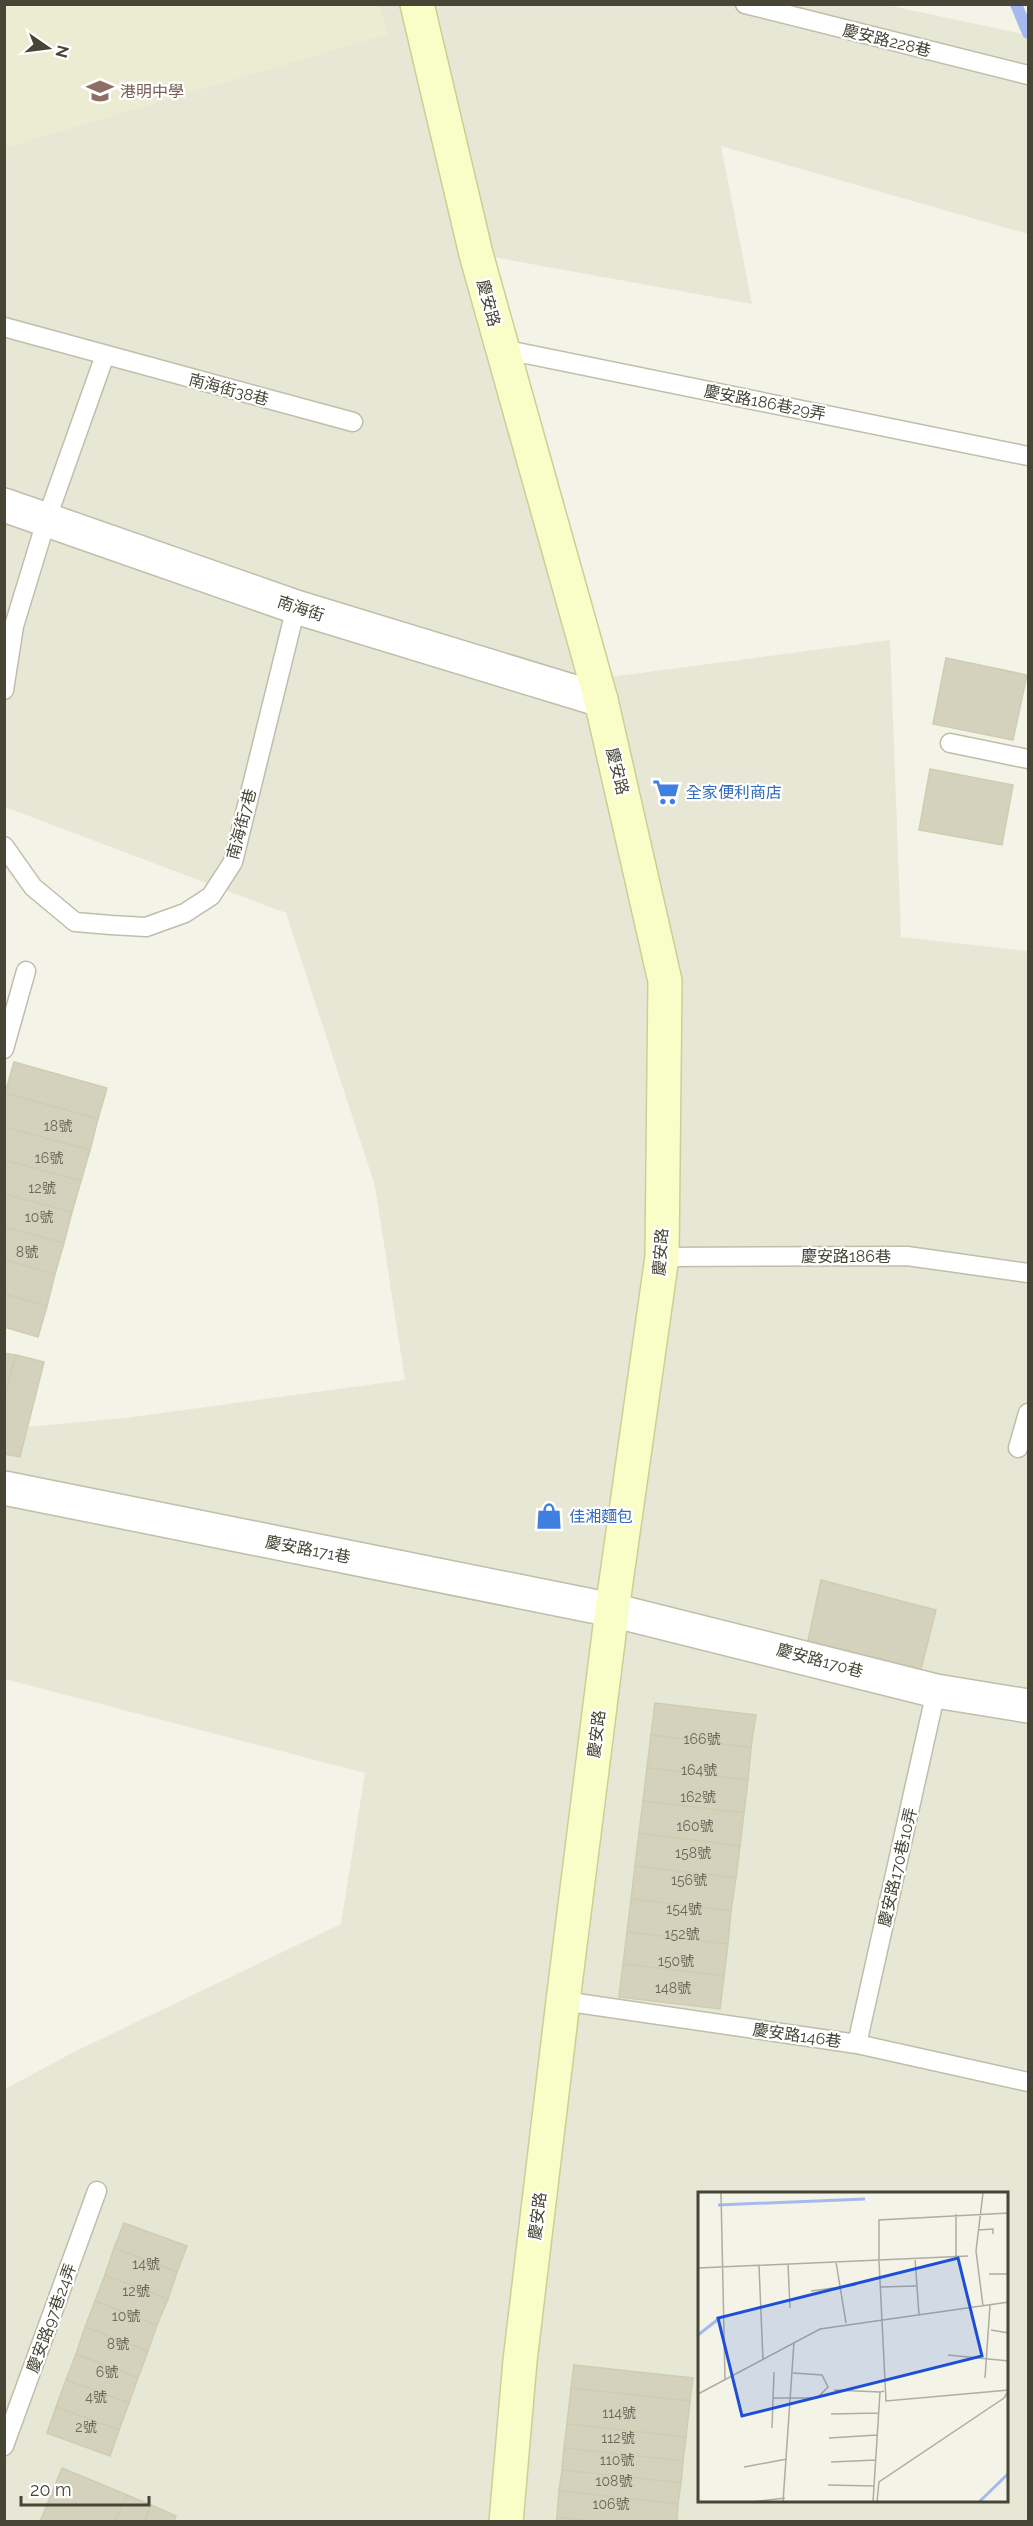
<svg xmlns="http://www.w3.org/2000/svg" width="1033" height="2526" viewBox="0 0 1033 2526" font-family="Raleway,'Noto Sans TC',sans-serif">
  <rect width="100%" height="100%" fill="#f3f3e7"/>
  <path fill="#e7e7d5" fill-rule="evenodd" d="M882,4L1028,35V234L721,146L752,304L477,254L580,681L890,640L901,937L1028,951V2521L5,2522V2089L74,2052L341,1924L365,1773L5,1679V1429L125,1418L405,1380L375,1186L286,913L5,807V5ZM700,2193H1008V2500H700Z"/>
  <path fill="#ebecd1" d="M5,4L379,5L388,34L5,148Z"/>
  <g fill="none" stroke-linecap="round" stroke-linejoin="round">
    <path stroke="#a5b9ee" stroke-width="12" d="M1016,4L1028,33"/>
  </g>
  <g fill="#d4d2bd" stroke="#cfcdb0" stroke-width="1.5">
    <path d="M946,658L1027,675L1013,740L933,724Z"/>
    <path d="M930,769L1013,785L1002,845L919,830Z"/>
    <path d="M14,1062L107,1088L98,1119L5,1093Z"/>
    <path d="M5,1093L98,1119L90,1150L4,1127Z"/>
    <path d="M4,1127L90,1150L81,1181L4,1160Z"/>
    <path d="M4,1160L81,1181L72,1212L4,1194Z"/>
    <path d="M4,1194L72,1212L64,1243L4,1227Z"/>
    <path d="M4,1227L64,1243L55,1274L4,1260Z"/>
    <path d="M4,1260L55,1274L47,1306L4,1294Z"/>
    <path d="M4,1294L47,1306L38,1337L4,1327Z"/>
    <path d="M4,1353L16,1355L4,1399Z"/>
    <path d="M16,1355L44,1362L20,1457L4,1454V1399Z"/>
    <path d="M821,1580L936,1610L919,1677L806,1650Z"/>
    <path d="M655,1703L756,1715L751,1748L651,1735Z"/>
    <path d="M651,1735L751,1748L748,1780L647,1768Z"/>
    <path d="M647,1768L748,1780L744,1813L643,1801Z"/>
    <path d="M643,1801L744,1813L740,1846L639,1833Z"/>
    <path d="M639,1833L740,1846L736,1878L635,1866Z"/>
    <path d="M635,1866L736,1878L731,1911L631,1899Z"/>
    <path d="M631,1899L731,1911L728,1944L627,1932Z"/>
    <path d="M627,1932L728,1944L724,1976L623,1964Z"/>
    <path d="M623,1964L724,1976L720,2009L619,1997Z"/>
    <path d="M124,2223L187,2246L177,2272L114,2248Z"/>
    <path d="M114,2248L177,2272L168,2299L105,2275Z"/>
    <path d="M105,2275L168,2299L157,2325L95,2301Z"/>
    <path d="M95,2301L157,2325L148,2351L85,2327Z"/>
    <path d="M85,2327L148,2351L138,2378L76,2354Z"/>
    <path d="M76,2354L138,2378L129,2403L66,2380Z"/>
    <path d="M574,2365L693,2378L690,2401L571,2388Z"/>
    <path d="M66,2380L129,2403L119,2430L56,2407Z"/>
    <path d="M571,2388L690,2401L686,2437L567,2424Z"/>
    <path d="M56,2407L119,2430L110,2456L47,2433Z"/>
    <path d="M567,2424L686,2437L683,2461L564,2448Z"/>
    <path d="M564,2448L683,2461L681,2483L562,2470Z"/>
    <path d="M62,2468L127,2495L115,2522H40Z"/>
    <path d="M562,2470L681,2483L678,2504L559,2491Z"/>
    <path d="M559,2491L678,2504L677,2522H601L557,2517Z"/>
    <path d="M127,2495L151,2505L145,2522H115Z"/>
    <path d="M151,2505L176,2516L174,2522H145Z"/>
    <path d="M557,2517L601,2522H556Z"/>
  </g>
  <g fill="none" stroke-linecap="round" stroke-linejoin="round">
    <defs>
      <g id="lane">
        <path d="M745,4L1028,75"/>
        <path d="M4,327L353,422"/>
        <path d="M502,349L1028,456"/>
        <path d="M4,690L14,626L47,518L105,355"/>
        <path d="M950,743L1028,759"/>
        <path d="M4,846L33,887L75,922L111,925L146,927L185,913L211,896L233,862L296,607"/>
        <path d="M4,1049L26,971"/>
        <path d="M662,1257L907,1256L1028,1273"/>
        <path d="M1018,1448L1028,1413"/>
        <path d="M563,2001L857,2044L1028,2082"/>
        <path d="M857,2044L936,1691"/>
        <path d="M4,2446L97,2191"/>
      </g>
      <g id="street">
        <path d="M4,505L296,607L601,700"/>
        <path d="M4,1488L612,1610L936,1691L1028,1706"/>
      </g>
      <path id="secondary" d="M417,4L476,254L601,700L665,981L662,1257L612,1610L563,2001L520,2361L506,2522"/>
    </defs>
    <use href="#lane" stroke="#bebeaa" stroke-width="21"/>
    <use href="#street" stroke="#bebeaa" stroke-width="36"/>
    <use href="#secondary" stroke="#cccf95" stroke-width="36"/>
    <use href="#lane" stroke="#fff" stroke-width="18"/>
    <use href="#street" stroke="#fff" stroke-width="33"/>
    <use href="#secondary" stroke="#f9fdc7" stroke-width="33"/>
  </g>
  <defs>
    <symbol id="school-bare" viewBox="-9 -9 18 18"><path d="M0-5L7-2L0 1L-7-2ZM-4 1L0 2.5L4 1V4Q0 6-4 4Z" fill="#8d6e63" stroke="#fff" stroke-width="2.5" paint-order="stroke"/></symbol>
    <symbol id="supermarket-bare" viewBox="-9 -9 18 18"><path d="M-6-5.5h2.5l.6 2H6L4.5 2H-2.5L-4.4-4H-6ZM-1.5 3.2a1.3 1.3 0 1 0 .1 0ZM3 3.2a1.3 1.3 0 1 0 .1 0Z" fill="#3f7fe0" stroke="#fff" stroke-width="2.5" paint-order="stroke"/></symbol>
    <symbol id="shop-bare" viewBox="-9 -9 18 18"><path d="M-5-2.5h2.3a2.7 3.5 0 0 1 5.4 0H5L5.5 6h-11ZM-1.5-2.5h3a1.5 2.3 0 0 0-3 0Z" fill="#3f7fe0" stroke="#fff" stroke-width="2.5" paint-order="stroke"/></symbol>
  </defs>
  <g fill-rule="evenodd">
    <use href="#school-bare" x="81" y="72" width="38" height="38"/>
    <use href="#supermarket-bare" x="647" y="773" width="38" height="38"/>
    <use href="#shop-bare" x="530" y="1497" width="38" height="38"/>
  </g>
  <g text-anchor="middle" stroke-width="4.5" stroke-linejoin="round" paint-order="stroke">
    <g font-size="14" fill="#6a6858">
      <text x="58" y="1131">18號</text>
      <text x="49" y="1163">16號</text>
      <text x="42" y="1193">12號</text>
      <text x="39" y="1222">10號</text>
      <text x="27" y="1257">8號</text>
      <text x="702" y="1744">166號</text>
      <text x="699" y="1775">164號</text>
      <text x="698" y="1802">162號</text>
      <text x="695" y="1831">160號</text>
      <text x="693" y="1858">158號</text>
      <text x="689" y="1885">156號</text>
      <text x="684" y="1914">154號</text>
      <text x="682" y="1939">152號</text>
      <text x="676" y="1966">150號</text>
      <text x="673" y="1993">148號</text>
      <text x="146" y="2269">14號</text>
      <text x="136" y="2296">12號</text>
      <text x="126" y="2321">10號</text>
      <text x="118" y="2349">8號</text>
      <text x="107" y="2377">6號</text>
      <text x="96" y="2402">4號</text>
      <text x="619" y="2418">114號</text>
      <text x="86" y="2432">2號</text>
      <text x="618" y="2443">112號</text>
      <text x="617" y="2465">110號</text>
      <text x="614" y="2486">108號</text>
      <text x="611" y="2509">106號</text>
    </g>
    <g font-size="16" fill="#464536" stroke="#fff">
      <text transform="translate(887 40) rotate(14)" y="6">慶安路228巷</text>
      <text transform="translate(489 303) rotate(75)" y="6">慶安路</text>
      <text transform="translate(229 389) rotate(15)" y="6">南海街38巷</text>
      <text transform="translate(765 402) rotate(11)" y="6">慶安路186巷29弄</text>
      <text transform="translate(301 608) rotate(18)" y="6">南海街</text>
      <text transform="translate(618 771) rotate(76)" y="6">慶安路</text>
      <text transform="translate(241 824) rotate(-75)" y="6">南海街7巷</text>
      <text transform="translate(660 1252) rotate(-86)" y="6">慶安路</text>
      <text x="846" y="1262">慶安路186巷</text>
      <text transform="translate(308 1549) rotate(11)" y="6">慶安路171巷</text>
      <text transform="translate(820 1660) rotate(15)" y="6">慶安路170巷</text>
      <text transform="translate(596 1734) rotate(-83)" y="6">慶安路</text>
      <text transform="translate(897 1867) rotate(-77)" y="6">慶安路170巷10弄</text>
      <text transform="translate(797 2035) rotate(8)" y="6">慶安路146巷</text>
      <text transform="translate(537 2216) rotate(-83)" y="6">慶安路</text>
      <text transform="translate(51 2318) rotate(-70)" y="6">慶安路97巷24弄</text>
    </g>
    <g font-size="16" fill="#785e54" stroke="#fff" text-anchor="start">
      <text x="120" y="97">港明中學</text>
    </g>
    <g font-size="16" fill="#366cbe" stroke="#fff" text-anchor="start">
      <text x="686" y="798">全家便利商店</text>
      <text x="569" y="1522">佳湘麵包</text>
    </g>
  </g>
  <g transform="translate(698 2192)">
    <rect width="310" height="310" fill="#f3f3e7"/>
    <path fill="none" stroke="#a5b9ee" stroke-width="3" d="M20,13L167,7M0,143L23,125M281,310L311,281"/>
    <path fill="none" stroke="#aeada0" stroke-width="1.5" d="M23,1L27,188M285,1L278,59L285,114M311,21L181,28V69L188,209L311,198M280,38L295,37V42M258,64V22M217,66L221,123M138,70L148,131M90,72L92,116M61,74L65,168M0,76L270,64M291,82H311M183,95L218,94M113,99L158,93M293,138L311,141M250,163L311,169M287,186L292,113M136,198L182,200M0,202L122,137L311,110M75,206H119L130,195L124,183L95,181M133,222L181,221M74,236L76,180M131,246L179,243M133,270L178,268M46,275L89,267M130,293L176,294M54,310L87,306M85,310L96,150M175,310L182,200L186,199M179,310L181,290L306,206L311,198"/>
    <path fill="#1d4ed8" fill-opacity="0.15" stroke="#1d4ed8" stroke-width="3" d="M260,66L284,164L44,224L20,126Z"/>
    <rect width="310" height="310" fill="none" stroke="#464536" stroke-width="3"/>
  </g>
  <rect width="1033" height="2526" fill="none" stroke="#464536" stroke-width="12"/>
  <g transform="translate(48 48) rotate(104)" stroke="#ffffff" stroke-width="4.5" paint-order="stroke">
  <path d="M0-4.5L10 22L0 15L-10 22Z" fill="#464536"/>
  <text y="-9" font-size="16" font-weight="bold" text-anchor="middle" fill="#464536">N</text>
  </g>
  <path d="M21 2496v9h128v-9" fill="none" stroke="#464536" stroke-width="3"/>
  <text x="30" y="2496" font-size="18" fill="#464536" stroke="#ffffff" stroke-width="4.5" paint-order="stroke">20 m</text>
</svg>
